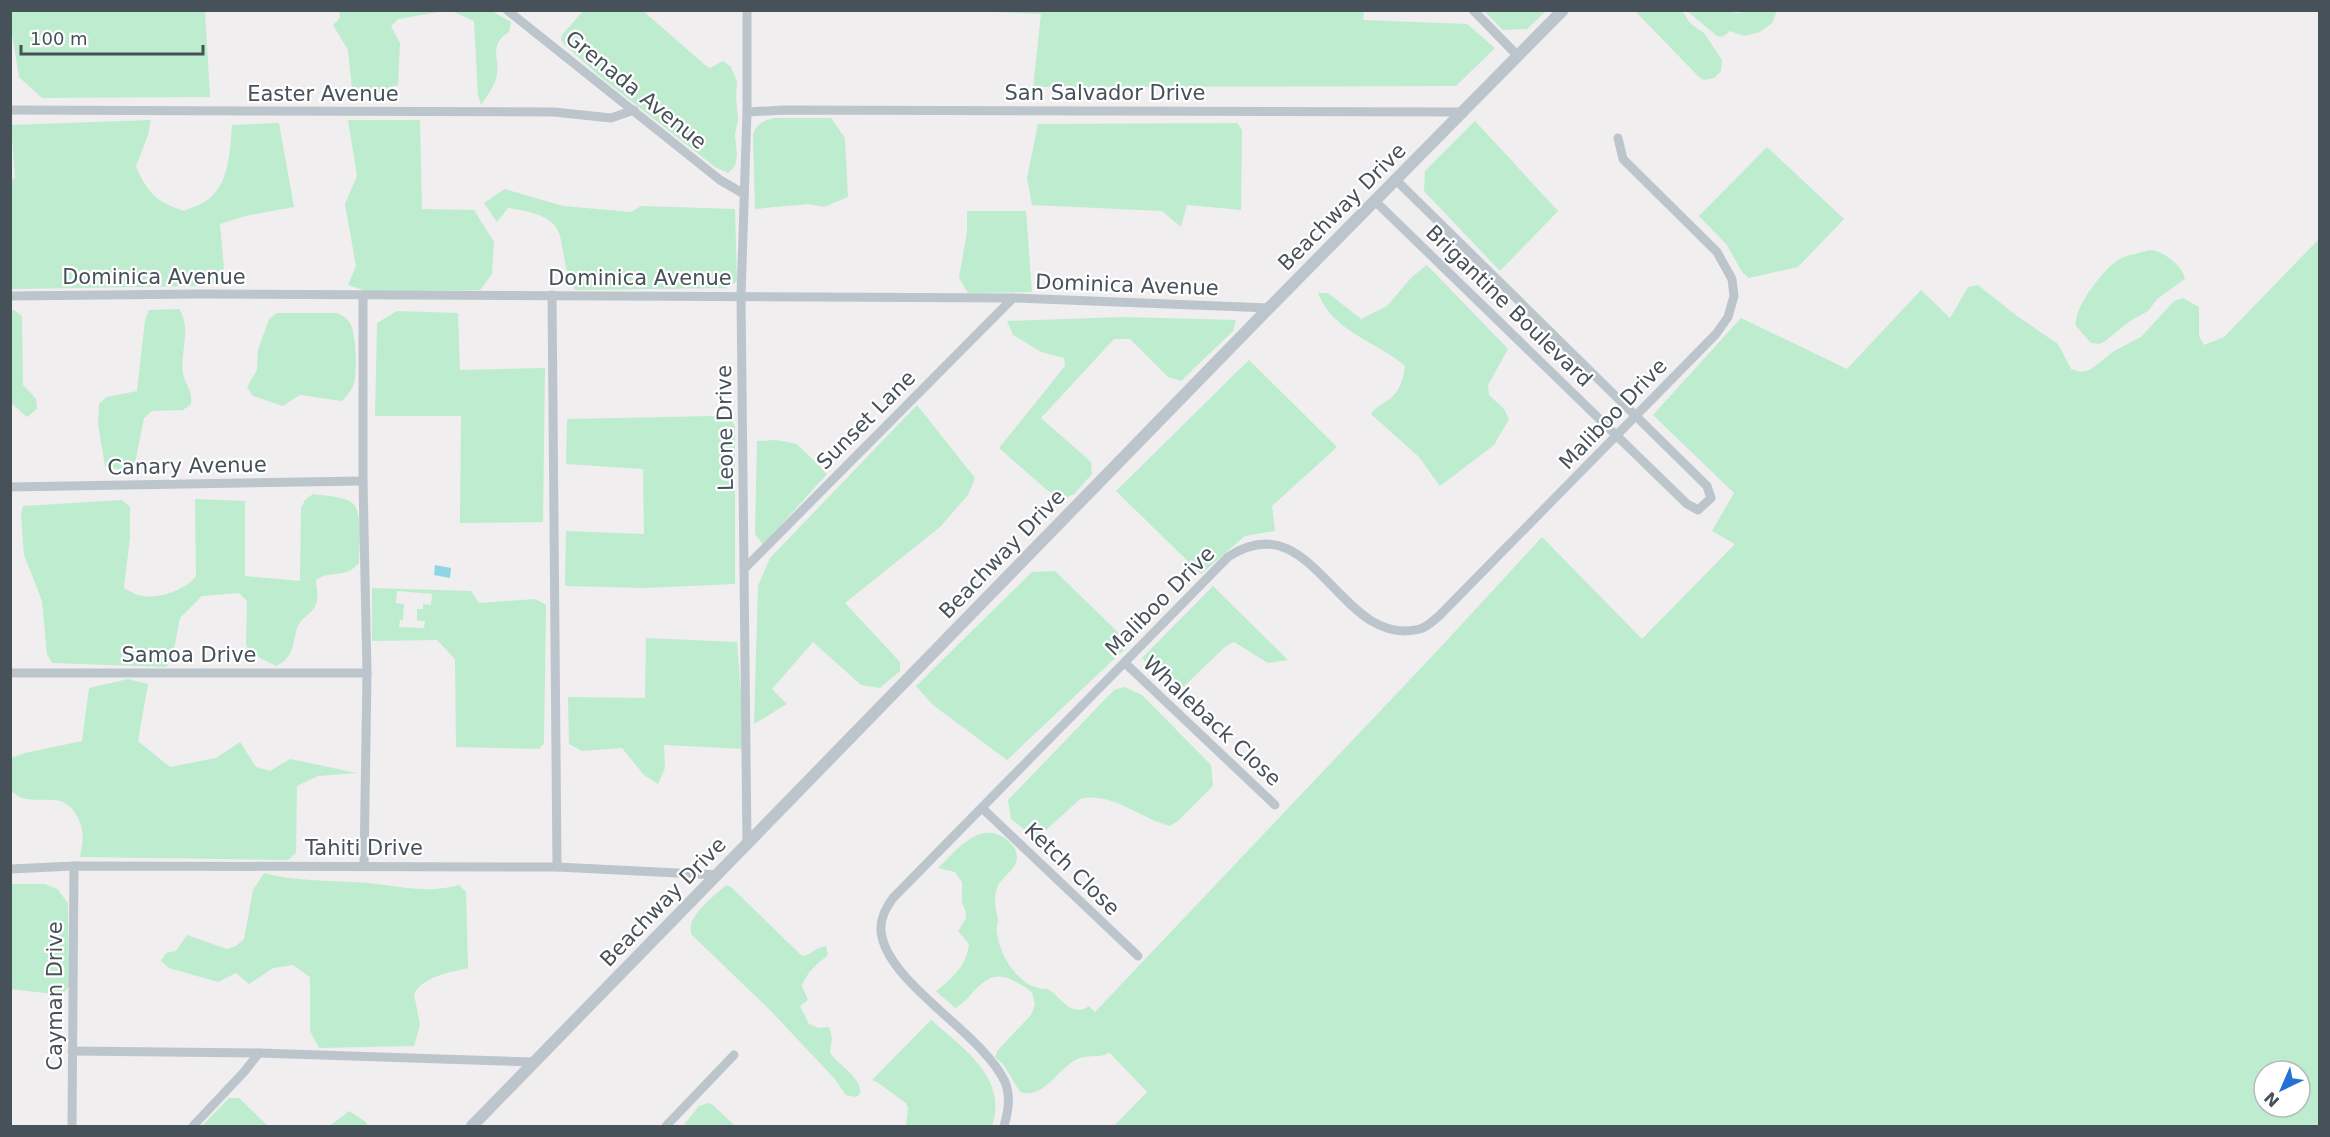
<svg xmlns="http://www.w3.org/2000/svg" width="2330" height="1137" viewBox="0 0 2330 1137" font-family="'DejaVu Sans',sans-serif">
  <rect width="100%" height="100%" fill="#f0eeee"/>
  <g fill="#beeccf" fill-rule="evenodd">
    <path d="M1204,10L1232,12V10L1364,11L1363,20L1467,24L1495,48L1456,86L1033,87L1041,14L969,11Z"/>
    <path d="M10,11H205L210,97L42,98L19,77L11,28Z"/>
    <path d="M339,11L444,10L445,11L398,19L391,26L400,43L398,85L370,95L352,88L348,50L333,25L340,18Z"/>
    <path d="M461,11H492L511,22L509,32C486,46 502,60 496,79C493,88 486,97 481,105L478,95L474,21L454,12Z"/>
    <path d="M583,11H643L705,65L710,68L723,61L731,67L737,81L736,97L738,119L735,135L737,156L735,166L728,173L715,167L598,75L564,44L561,40L562,35Z"/>
    <path d="M1484,11H1546L1527,29L1503,30Z"/>
    <path d="M1635,11H1682L1691,24L1704,33L1722,60L1721,71L1714,78L1704,80L1700,78Z"/>
    <path d="M1687,11H1725L1737,13L1748,11H1777L1772,23L1760,32L1744,36L1730,31L1722,37L1717,36Z"/>
    <path d="M774,118H831L845,138L848,197L824,207L809,204L755,209L753,135C757,123 763,121 774,118Z"/>
    <path d="M151,120L148,135L136,166C147,193 157,202 184,211C192,207 204,204 210,198C230,180 230,149 232,125L279,123L294,207L245,216L220,224L225,280L203,286L11,289L10,183L15,177L11,125Z"/>
    <path d="M348,120H420L422,209L474,210L494,242L492,274L480,290L366,291L348,285L356,266L345,204L357,176Z"/>
    <path d="M1475,121L1558,211L1500,271L1424,191L1425,171Z"/>
    <path d="M1237,123L1242,130L1241,210L1187,205L1181,227L1162,211L1032,205L1027,178L1038,124Z"/>
    <path d="M1767,147L1844,219L1798,267L1749,278L1742,272L1727,245L1699,216Z"/>
    <path d="M505,189L563,206L631,212L641,206L735,209L737,281L727,288L575,290C550,243 582,218 508,208L497,222L484,203Z"/>
    <path d="M967,211H1026L1032,292L968,293L959,278L967,232Z"/>
    <path d="M2319,239V1126H1114L1147,1092L1109,1052L1105,1055C1095,1057 1088,1055 1077,1059C1058,1068 1044,1100 1020,1092L1003,1064L995,1057L998,1050L1031,1015L1035,1005L1032,992C1008,976 995,967 973,992C967,999 964,1003 955,1008L936,991C953,978 967,965 969,944L958,931L966,918V912L962,903V882L955,872L938,868C956,851 979,819 1006,839C1012,843 1017,850 1017,858C1017,869 1001,877 997,888C993,898 996,910 998,920C998,924 996,928 997,933C1000,958 1022,991 1048,989C1061,997 1072,1019 1089,1006L1095,1012L1438,650L1542,537L1642,639L1735,544L1712,531L1734,493L1653,415L1741,318L1847,369L1921,290L1950,318L1968,287L1978,285L2017,316L2058,344L2071,369L2081,372L2090,370L2114,351L2141,337L2174,301L2183,298L2199,307V336L2204,345L2224,337ZM2264,1071H2300V1107H2264Z"/>
    <path d="M2149,250C2164,251 2182,265 2185,279L2157,299L2148,311L2130,321L2104,342L2099,344L2091,343L2076,326C2073,308 2103,270 2118,260C2128,254 2138,254 2149,250Z"/>
    <path d="M1427,265L1508,349L1488,385L1489,395L1504,409L1509,419L1494,445L1440,486L1419,457L1371,414C1376,406 1380,406 1387,401C1400,392 1403,381 1405,366C1376,341 1333,332 1318,293H1328L1361,319L1387,306L1412,277Z"/>
    <path d="M179,309C192,328 180,352 183,373C185,386 193,389 191,404L183,410L152,411L144,418L133,473L105,466L98,424L99,404L107,397L137,391L145,320L149,310Z"/>
    <path d="M10,310H14L22,316L23,385L36,399L37,409L27,417L11,403Z"/>
    <path d="M397,311L458,313L460,370L545,368L543,522L460,523L461,416H375L377,323Z"/>
    <path d="M277,313H337C343,316 348,318 351,325C356,336 358,374 353,386C351,391 346,397 342,401L300,395L283,406L253,396L247,387L257,370L258,350L269,319Z"/>
    <path d="M1123,317L1236,320L1233,331L1181,381L1168,377L1130,339H1114L1041,418L1091,462L1092,474L1074,494L1062,500L1047,490L999,448L1065,366L1064,358L1041,352L1013,335L1007,321Z"/>
    <path d="M1249,360L1337,447L1272,506L1275,531L1245,536L1201,574L1116,491Z"/>
    <path d="M917,405L975,478L968,495L940,527L845,603L900,662V671L880,688L861,685L813,642L772,689L787,704L754,724L758,586L770,558Z"/>
    <path d="M716,416L731,418L735,427V584L644,588L565,586L566,531L644,534L643,469L566,464L567,419Z"/>
    <path d="M776,440L797,444L827,474L763,545L755,534L757,441Z"/>
    <path d="M313,494C325,496 341,496 351,502C364,511 359,548 359,563C344,580 332,569 316,580C316,587 319,597 316,604C313,613 302,617 298,626C291,644 296,656 276,666L249,652L246,644L247,601L239,593L202,596L180,618L172,659L166,667L52,663L47,654L42,601L24,555L21,515L23,506L122,500L130,507V537L124,588C129,591 136,595 142,596C159,599 186,590 196,576L195,499L245,501V576L300,581L301,508L305,500Z"/>
    <path d="M1055,571L1130,644L1007,760L933,705L916,686L1032,572Z"/>
    <path d="M1213,586L1288,660L1268,663L1234,642L1226,646L1178,692L1142,658Z"/>
    <path d="M372,588L471,591L479,603L535,599L546,605L544,743L539,749L456,747L455,659L437,640L372,641ZM397,591L432,594L431,605L423,604V609H417V621H425L424,628L399,627L400,620H403L404,604L396,603Z"/>
    <path d="M646,638L737,642L745,749L664,745L665,768L658,784L644,775L622,748L582,751L569,744L568,697L645,698Z"/>
    <path d="M128,679L148,684L138,741L170,767L216,758L240,742L256,767L270,771L290,759L357,773L318,776L297,786L296,853L288,860L80,857C83,841 85,831 77,816C63,791 45,804 23,798C18,797 14,793 11,791V758L25,753L82,741L89,688Z"/>
    <path d="M1124,687L1142,695L1211,765L1213,786L1178,821L1170,826C1141,819 1111,791 1080,799L1036,839L1011,819L1008,800L1114,690Z"/>
    <path d="M264,873C297,882 332,880 366,883C400,886 426,894 459,885L466,892L468,968C448,973 424,976 414,994L420,1025L414,1046L319,1048L310,1031V977L293,965L273,968L249,984L236,973L218,982L169,968L161,961L166,953L176,951L187,935L227,949L236,946L244,939L253,890Z"/>
    <path d="M11,884H45L57,889L68,903L69,986L62,995L11,989Z"/>
    <path d="M726,885L731,887L802,956C812,955 817,946 826,946L828,955C817,964 806,973 802,986L808,1000L800,1006L809,1024L819,1028L829,1027L832,1038L830,1053C838,1065 863,1078 860,1094L856,1097L846,1095L834,1078L768,1008L692,935C684,917 714,897 726,885Z"/>
    <path d="M931,1020C962,1047 1009,1079 992,1126H906L908,1108L906,1103L877,1082L872,1080Z"/>
    <path d="M229,1098H239L268,1126H202Z"/>
    <path d="M708,1103L713,1105L735,1126H683L699,1106Z"/>
    <path d="M349,1111L366,1122L368,1126H330Z"/>
  </g>
  <path fill="#8ed5e6" d="M435,565L451,568L450,578L434,575Z"/>
  <g fill="none" stroke-linecap="round" stroke-linejoin="round">
    <g stroke="#bdc5cc" stroke-width="9">
      <path d="M507,10L720,180L744,194"/>
      <path d="M1473,10L1517,55"/>
      <path d="M10,110L554,112L611,118L634,110"/>
      <path d="M747,112L784,110L1463,112"/>
      <path d="M1375,201L1687,504L1698,510L1711,498L1707,486L1396,180"/>
      <path d="M363,295V481L367,673L364,866"/>
      <path d="M552,295L557,867"/>
      <path d="M10,296L199,294L1013,298L1269,308"/>
      <path d="M10,487L363,481"/>
      <path d="M745,568L1013,298"/>
      <path d="M1125,663L1275,805"/>
      <path d="M10,673H367"/>
      <path d="M982,808L1138,956"/>
      <path d="M747,844L741,296L747,112V10"/>
      <path d="M10,869L74,866L557,867L718,875"/>
      <path d="M72,1051L259,1053L534,1062"/>
      <path d="M72,1126L74,866"/>
      <path d="M193,1126L244,1072L259,1053"/>
      <path d="M666,1126L734,1055"/>
      <path d="M1004,1126C1008,1113 1011,1096 1005,1082C982,1032 886,983 881,931C880,918 886,908 893,898L1228,557C1314,500 1339,650 1420,629C1427,627 1434,620 1439,616L1716,334L1728,317L1734,296L1732,279L1717,252L1623,159L1618,138"/>
    </g>
    <path stroke="#bdc5cc" stroke-width="12" d="M472,1126L1269,308L1563,10"/>
  </g>
  <g text-anchor="middle" stroke-width="4.5" stroke-linejoin="round" paint-order="stroke">
    <g font-size="21" fill="#47515a" stroke="#fff">
      <text transform="translate(636 90) rotate(39)" y="7">Grenada Avenue</text>
      <text x="1105" y="100">San Salvador Drive</text>
      <text x="323" y="101">Easter Avenue</text>
      <text transform="translate(1342 207) rotate(-45)" y="7">Beachway Drive</text>
      <text x="154" y="284">Dominica Avenue</text>
      <text x="640" y="285">Dominica Avenue</text>
      <text transform="translate(1127 285) rotate(2)" y="7">Dominica Avenue</text>
      <text transform="translate(1509 306) rotate(44)" y="7">Brigantine Boulevard</text>
      <text transform="translate(1613 414) rotate(-46)" y="7">Maliboo Drive</text>
      <text transform="translate(866 420) rotate(-45)" y="7">Sunset Lane</text>
      <text transform="translate(725 428) rotate(-91)" y="7">Leone Drive</text>
      <text transform="translate(187 466) rotate(-1)" y="7">Canary Avenue</text>
      <text transform="translate(1002 554) rotate(-46)" y="7">Beachway Drive</text>
      <text transform="translate(1160 601) rotate(-45)" y="7">Maliboo Drive</text>
      <text x="189" y="662">Samoa Drive</text>
      <text transform="translate(1212 721) rotate(43)" y="7">Whaleback Close</text>
      <text x="364" y="855">Tahiti Drive</text>
      <text transform="translate(1072 869) rotate(44)" y="7">Ketch Close</text>
      <text transform="translate(663 902) rotate(-46)" y="7">Beachway Drive</text>
      <text transform="translate(55 996) rotate(-90)" y="7">Cayman Drive</text>
    </g>
  </g>
  <rect width="2330" height="1137" fill="none" stroke="#47515a" stroke-width="24"/>
  <g transform="translate(2282 1089) rotate(224)"><circle r="28" fill="#ffffff" stroke="#b5b9bd" stroke-width="1.5"/>
  <path d="M0-4.5L10 22L0 15L-10 22Z" fill="#2473d4"/>
  <text y="-9" font-size="16" font-weight="bold" text-anchor="middle" fill="#47515a">N</text>
  </g>
  <path d="M21 45v9h182v-9" fill="none" stroke="#47515a" stroke-width="3"/>
  <text x="30" y="45" font-size="18" fill="#47515a" stroke="#ffffff" stroke-width="4.5" paint-order="stroke">100 m</text>
</svg>
